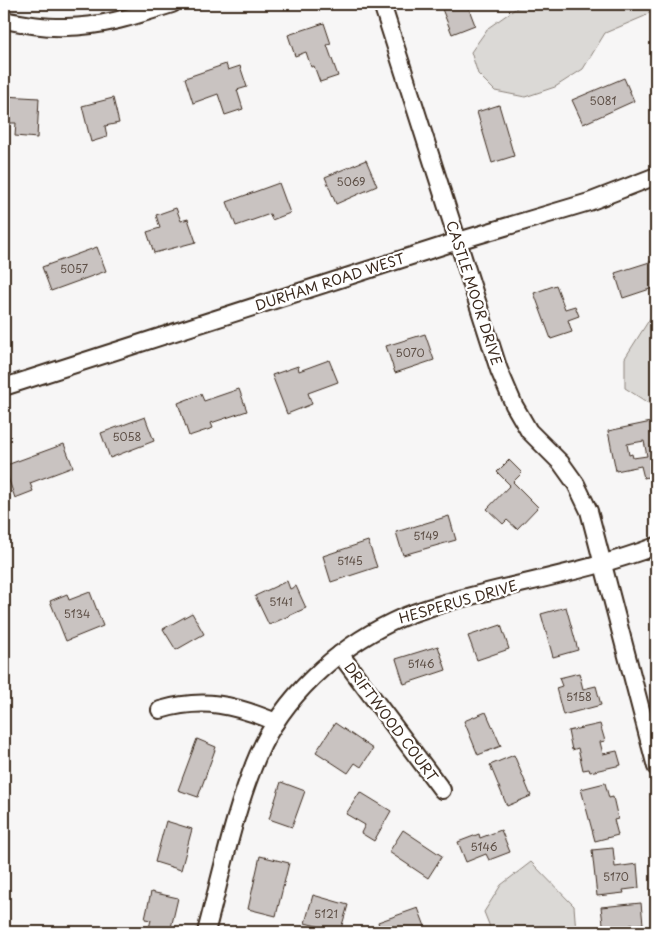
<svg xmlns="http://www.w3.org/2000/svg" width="660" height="936" viewBox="0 0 660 936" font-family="'Playpen Sans',sans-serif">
  <rect width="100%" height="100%" fill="#f7f6f6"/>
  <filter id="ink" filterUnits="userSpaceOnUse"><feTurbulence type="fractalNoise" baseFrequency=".02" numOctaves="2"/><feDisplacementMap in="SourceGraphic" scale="10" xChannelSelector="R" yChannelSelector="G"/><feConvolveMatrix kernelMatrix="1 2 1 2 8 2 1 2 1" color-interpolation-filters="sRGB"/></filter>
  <g filter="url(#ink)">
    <g fill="#dbd9d6" stroke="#8b827a">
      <path d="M528,4H656V6L645,16L605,33L583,69L555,87L525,97L495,91L478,74L471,52L488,28L518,7Z"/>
      <path d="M656,309V408L625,388V358Z"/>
      <path d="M531,862L574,906L576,932H492L484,912L501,885Z"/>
    </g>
    <g fill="#c9c3c1" stroke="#3b2a1e" fill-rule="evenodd">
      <path d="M440,4H467L475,25L452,34Z"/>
      <path d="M324,23L331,44L327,45L338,76L320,82L314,66L311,67L306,52L295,56L288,35Z"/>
      <path d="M226,64L228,70L240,66L247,87L237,90L243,109L225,115L218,94L193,103L185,78Z"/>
      <path d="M624,78L634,101L583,124L572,100Z"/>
      <path d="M4,96L39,98L37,138L15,136L16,123H4Z"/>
      <path d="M113,98L119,123L105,126L107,137L91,142L82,106Z"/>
      <path d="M499,105L514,156L492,163L477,112Z"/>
      <path d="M366,160L377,186L336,204L325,177Z"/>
      <path d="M279,183L290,213L272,220L270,214L236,226L227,202Z"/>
      <path d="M176,208L181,221L188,219L196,242L154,253L147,232L160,228L156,215Z"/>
      <path d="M97,247L106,271L51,291L42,267Z"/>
      <path d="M656,260V287L623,298L615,273Z"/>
      <path d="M556,285L565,309L575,306L579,316L568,320L572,332L551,339L534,293Z"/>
      <path d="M425,334L434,360L395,373L386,346Z"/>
      <path d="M329,360L338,382L308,393L312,404L287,414L272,375L298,366L299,371Z"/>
      <path d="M239,389L247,411L211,423L213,428L189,436L178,403L201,394L204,401Z"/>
      <path d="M145,417L154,441L110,458L101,433Z"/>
      <path d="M656,421V475L644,478L641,466L616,471L608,431ZM644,441L647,456L633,458L632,454L629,455L627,444Z"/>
      <path d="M64,444L73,467L30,483L33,491L15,498L4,466Z"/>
      <path d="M509,460L522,473L513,482L538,507L517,529L507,520L503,524L487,509L510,485L497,472Z"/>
      <path d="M449,516L456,540L403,555L396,532Z"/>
      <path d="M368,541L377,567L331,582L323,556Z"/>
      <path d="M287,581L290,589L296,586L306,608L269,625L255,596Z"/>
      <path d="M90,592L103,626L66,641L50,601L67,594L69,600Z"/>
      <path d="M566,607L578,650L553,657L541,614Z"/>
      <path d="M192,613L204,634L176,650L163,629Z"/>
      <path d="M501,625L509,649L477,660L468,636Z"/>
      <path d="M438,646L446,670L404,684L396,659Z"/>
      <path d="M579,673L583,689L596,686L601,705L563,715L556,688L562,686L559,678Z"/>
      <path d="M486,712L501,746L478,755L464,721Z"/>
      <path d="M335,723L373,749L361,767L355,763L348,773L316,752Z"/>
      <path d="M600,724L605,741L600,742L603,754L617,751L621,765L590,772L589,769L583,770L578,748L572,750L568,731Z"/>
      <path d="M197,739L216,747L198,797L178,790Z"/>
      <path d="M514,755L531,796L507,806L490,765Z"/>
      <path d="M281,782L305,791L292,827L269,819Z"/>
      <path d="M605,783L609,798L613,797L618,819L614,820L618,835L595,841L581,789Z"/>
      <path d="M360,792L391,811L374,841L361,833L365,825L346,814Z"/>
      <path d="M166,821L192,829L181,870L155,862Z"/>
      <path d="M403,830L442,856L428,878L389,852Z"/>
      <path d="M501,830L510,852L489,860L486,854L466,862L458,842L479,834L480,838Z"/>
      <path d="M613,848L615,867L637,864L639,888L623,890L624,893L597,896L592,850Z"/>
      <path d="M260,856L289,863L276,916L248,909Z"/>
      <path d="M151,892L178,898L170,932H148L151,920L145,919Z"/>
      <path d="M313,895L348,905L340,932L305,923Z"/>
      <path d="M641,903L643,924L630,925V932H604L601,907Z"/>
      <path d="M418,908L426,929L418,932H381L378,922Z"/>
    </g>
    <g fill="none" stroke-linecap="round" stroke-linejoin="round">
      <defs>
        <g id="minor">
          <path d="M382,4L499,370L514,405L529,431L561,463L576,484L589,511L656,767"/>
          <path d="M4,20C24,24 45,28 66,27C103,27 137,15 172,4"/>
          <path d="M4,387L458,241L589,202L656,176"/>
          <path d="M340,654L442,790"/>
          <path d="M160,710C204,697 235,705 276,722"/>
          <path d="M206,932C222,873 234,811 258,755C283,697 336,649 392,622C408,614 427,608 445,603C515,583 588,572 656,546"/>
        </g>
      </defs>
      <use href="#minor" stroke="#3b2a1e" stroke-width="20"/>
      <use href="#minor" stroke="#fff" stroke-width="16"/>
    </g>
  </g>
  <g text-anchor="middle" stroke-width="4.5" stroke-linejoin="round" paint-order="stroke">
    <g font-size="11" fill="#5e5047">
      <text x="603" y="105">5081</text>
      <text x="351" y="186">5069</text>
      <text x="74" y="273">5057</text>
      <text x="410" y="357">5070</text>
      <text x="127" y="441">5058</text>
      <text x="426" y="540">5149</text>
      <text x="350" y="565">5145</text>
      <text x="281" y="606">5141</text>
      <text x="77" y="618">5134</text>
      <text x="421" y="668">5146</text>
      <text x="579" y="701">5158</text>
      <text x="484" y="851">5146</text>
      <text x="616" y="881">5170</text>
      <text x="326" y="918">5121</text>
    </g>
    <g font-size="14" fill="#3b2a1e" stroke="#fff">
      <text transform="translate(330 282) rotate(-18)" y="5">DURHAM ROAD WEST</text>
      <text transform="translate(474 293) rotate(72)" y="5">CASTLE MOOR DRIVE</text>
      <text transform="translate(458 602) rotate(-16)" y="5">HESPERUS DRIVE</text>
      <text transform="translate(391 722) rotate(53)" y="5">DRIFTWOOD COURT</text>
    </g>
  </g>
  <rect width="660" height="936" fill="none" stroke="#fff" stroke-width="20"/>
  <rect x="10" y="10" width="640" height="916" fill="none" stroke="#3b2a1e" stroke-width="2" filter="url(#ink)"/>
</svg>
